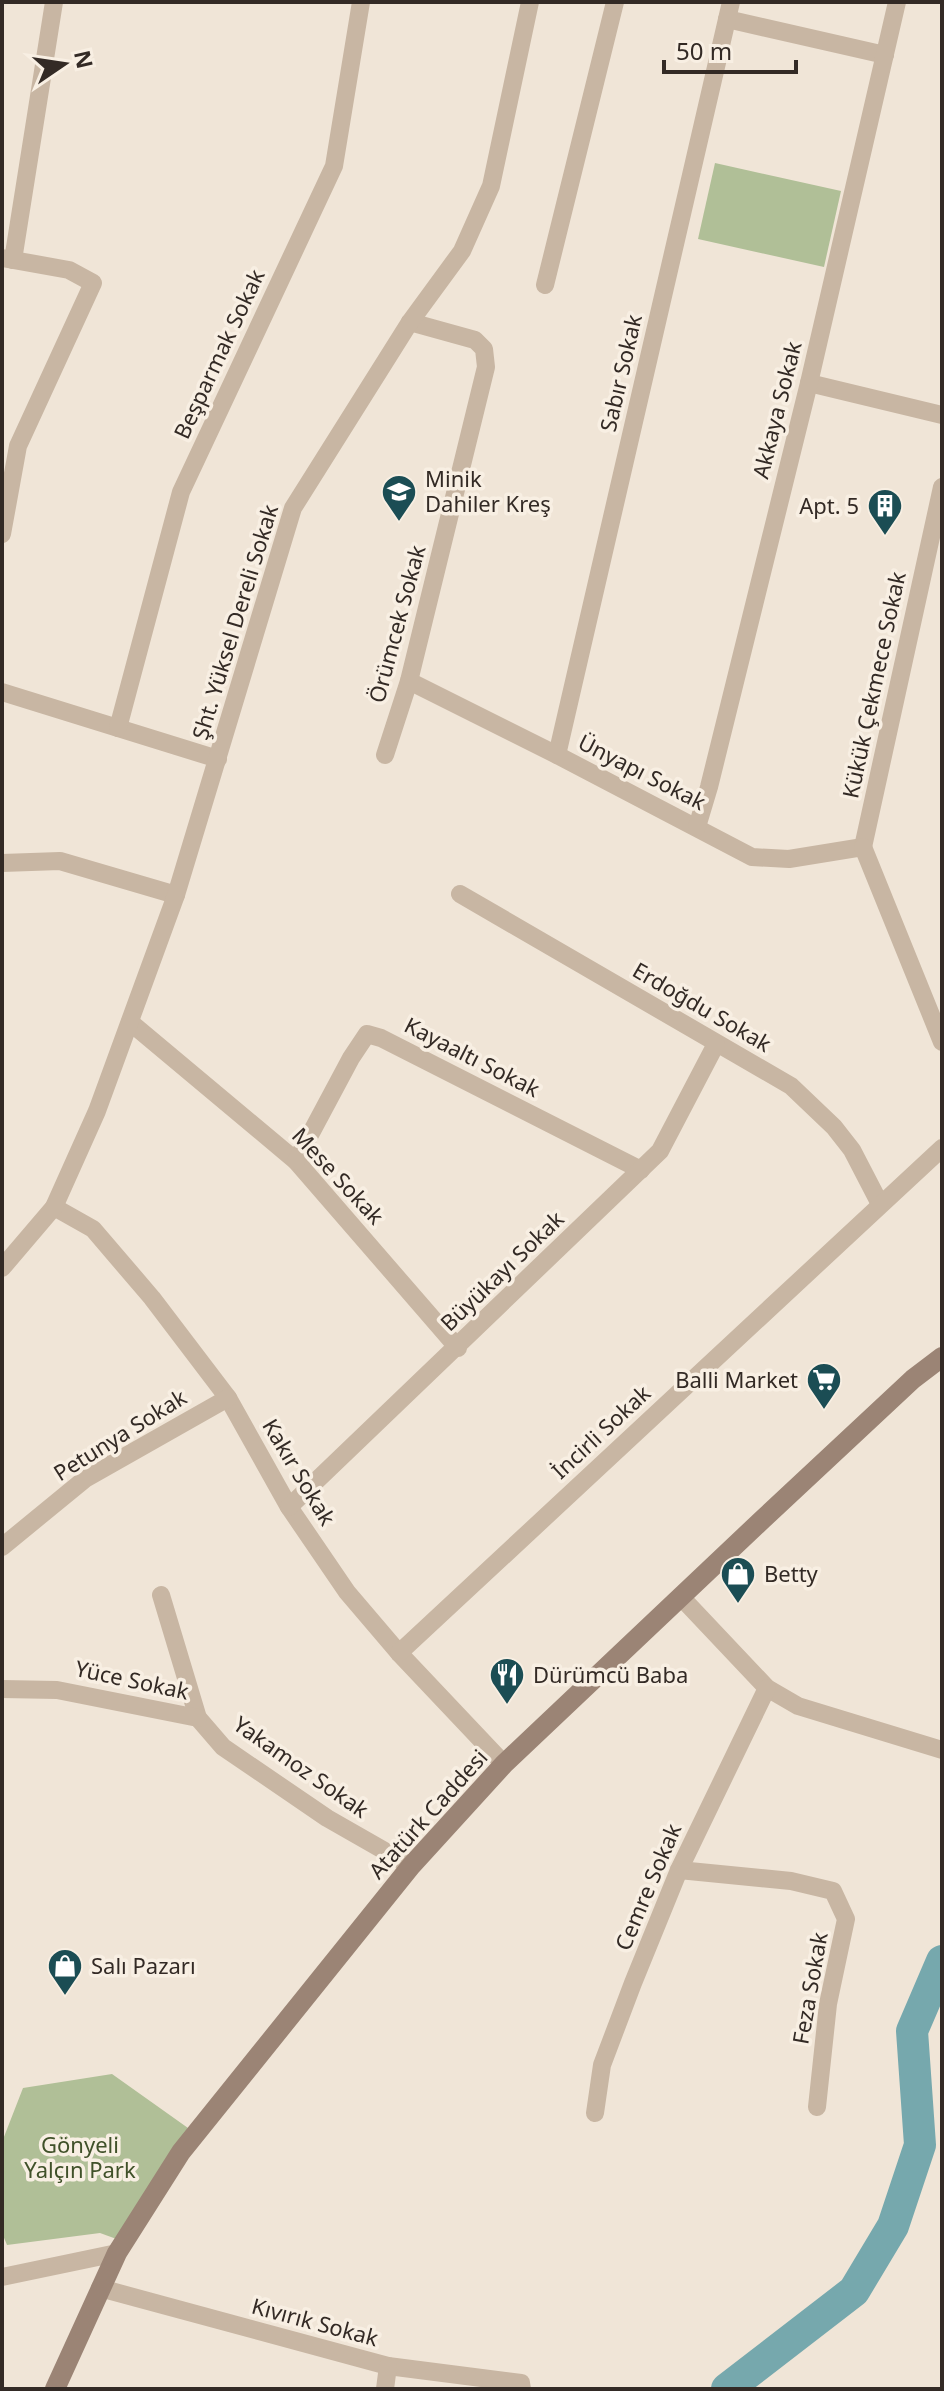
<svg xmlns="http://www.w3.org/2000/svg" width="944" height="2391" viewBox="0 0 944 2391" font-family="'Noto Sans',sans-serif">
  <rect width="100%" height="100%" fill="#f0e5d7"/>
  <g fill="#b0bf97">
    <path d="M715,163L841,191L824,267L698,239Z"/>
    <path d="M112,2074L188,2128L122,2241L100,2233L7,2245L2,2233V2142L23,2088Z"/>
  </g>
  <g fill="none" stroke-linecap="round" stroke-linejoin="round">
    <path stroke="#76a8ad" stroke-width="32" d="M727,2389L854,2291L893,2226L920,2145L912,2031L942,1961"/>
    <g stroke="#c8b6a3" stroke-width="18">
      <path d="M727,19L885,55"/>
      <path d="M2,258L69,270L93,283L18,446L2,534"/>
      <path d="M13,260L54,2"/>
      <path d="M545,285L615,2"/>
      <path d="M809,383L942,415"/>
      <path d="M409,681L557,755L752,857L789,859L863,847"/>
      <path d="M2,692L218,759"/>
      <path d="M118,728L181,492L334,166L361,2"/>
      <path d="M385,755L409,681L486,367L484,349L475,340L410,322"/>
      <path d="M557,755L731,2"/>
      <path d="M697,827L709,787L809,383L897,2"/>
      <path d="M863,847L942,487"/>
      <path d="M863,847L942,1042"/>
      <path d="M2,863L60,861L176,895"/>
      <path d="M460,894L791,1086L834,1127L852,1150L880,1204"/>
      <path d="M130,1022L296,1161L458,1348"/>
      <path d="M296,1161L351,1058L367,1034L381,1038L641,1170"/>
      <path d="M54,1207L93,1229L152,1298L228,1398L289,1507L347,1592L399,1653L504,1764"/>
      <path d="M2,1268L54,1207L97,1111L176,895L293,508L410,322L462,251L491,186L530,2"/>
      <path d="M289,1507L660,1151L716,1044"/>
      <path d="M2,1547L85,1479L228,1398"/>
      <path d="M161,1595L198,1718L223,1747L327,1818L411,1866"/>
      <path d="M681,1597L767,1688L798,1706L942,1750"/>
      <path d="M399,1653L942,1148"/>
      <path d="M2,1689L57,1690L198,1718"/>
      <path d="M679,1870L791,1881L833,1891L846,1919L828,2004L817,2107"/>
      <path d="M595,2113L602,2065L633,1983L679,1870L767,1688"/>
      <path d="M2,2277L117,2253"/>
      <path d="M100,2288L388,2366L521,2383L522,2389"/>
      <path d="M385,2389L388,2366"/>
    </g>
    <path stroke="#9b8475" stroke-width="20" d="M55,2389L117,2253L181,2152L411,1866L504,1764L763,1519L913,1379L942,1357"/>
  </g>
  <defs>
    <symbol id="school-pin" viewBox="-11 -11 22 30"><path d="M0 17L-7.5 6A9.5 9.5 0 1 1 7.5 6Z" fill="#1b4d54" stroke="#f8efe3"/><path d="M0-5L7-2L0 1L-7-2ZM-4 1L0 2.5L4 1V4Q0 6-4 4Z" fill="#fff"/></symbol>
    <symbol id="building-pin" viewBox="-11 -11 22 30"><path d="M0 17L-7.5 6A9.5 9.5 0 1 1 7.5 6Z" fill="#1b4d54" stroke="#f8efe3"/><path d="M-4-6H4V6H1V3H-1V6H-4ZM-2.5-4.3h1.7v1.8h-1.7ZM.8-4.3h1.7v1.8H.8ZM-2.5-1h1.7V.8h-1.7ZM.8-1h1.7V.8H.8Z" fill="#fff"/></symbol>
    <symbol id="supermarket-pin" viewBox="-11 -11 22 30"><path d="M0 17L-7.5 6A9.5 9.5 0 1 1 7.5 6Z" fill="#1b4d54" stroke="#f8efe3"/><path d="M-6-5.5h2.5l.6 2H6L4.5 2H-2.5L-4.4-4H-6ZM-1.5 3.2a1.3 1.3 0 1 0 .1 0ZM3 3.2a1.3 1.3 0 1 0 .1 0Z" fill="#fff"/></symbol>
    <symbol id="shop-pin" viewBox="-11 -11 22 30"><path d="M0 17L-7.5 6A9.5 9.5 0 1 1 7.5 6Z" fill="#1b4d54" stroke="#f8efe3"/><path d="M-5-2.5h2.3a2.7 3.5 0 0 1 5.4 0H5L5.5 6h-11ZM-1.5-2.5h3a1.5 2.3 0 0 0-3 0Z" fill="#fff"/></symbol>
    <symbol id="restaurant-pin" viewBox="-11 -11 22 30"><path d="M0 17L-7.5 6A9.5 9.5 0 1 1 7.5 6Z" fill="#1b4d54" stroke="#f8efe3"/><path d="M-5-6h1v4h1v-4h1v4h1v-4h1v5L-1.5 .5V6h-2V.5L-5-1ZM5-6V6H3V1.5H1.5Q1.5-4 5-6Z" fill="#fff"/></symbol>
  </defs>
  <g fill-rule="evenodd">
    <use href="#school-pin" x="379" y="472" width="40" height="54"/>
    <use href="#building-pin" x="865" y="486" width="40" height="54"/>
    <use href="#supermarket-pin" x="804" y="1360" width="40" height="54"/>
    <use href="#shop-pin" x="718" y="1554" width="40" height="54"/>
    <use href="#restaurant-pin" x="487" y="1655" width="40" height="54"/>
    <use href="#shop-pin" x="45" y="1946" width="40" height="54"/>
  </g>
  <g text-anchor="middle" stroke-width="7" stroke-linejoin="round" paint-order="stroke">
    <g font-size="22" fill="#332a25" stroke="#f8efe3">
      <text transform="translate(219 354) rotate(-65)" y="8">Beşparmak Sokak</text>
      <text transform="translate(621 373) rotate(-77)" y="8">Sabır Sokak</text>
      <text transform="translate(777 410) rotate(-76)" y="8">Akkaya Sokak</text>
      <text transform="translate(235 622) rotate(-73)" y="8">Şht. Yüksel Dereli Sokak</text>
      <text transform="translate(397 624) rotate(-75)" y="8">Örümcek Sokak</text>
      <text transform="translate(874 685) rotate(-78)" y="8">Kükük Çekmece Sokak</text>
      <text transform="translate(642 772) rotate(27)" y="8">Ünyapı Sokak</text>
      <text transform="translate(702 1007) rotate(30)" y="8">Erdoğdu Sokak</text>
      <text transform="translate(472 1057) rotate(27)" y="8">Kayaaltı Sokak</text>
      <text transform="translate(338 1176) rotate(47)" y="8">Mese Sokak</text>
      <text transform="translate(502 1271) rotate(-44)" y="8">Büyükayı Sokak</text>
      <text transform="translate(601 1432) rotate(-43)" y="8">İncirli Sokak</text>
      <text transform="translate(120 1435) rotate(-32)" y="8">Petunya Sokak</text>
      <text transform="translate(299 1472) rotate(59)" y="8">Kakır Sokak</text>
      <text transform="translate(132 1680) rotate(12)" y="8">Yüce Sokak</text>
      <text transform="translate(301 1767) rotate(35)" y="8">Yakamoz Sokak</text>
      <text transform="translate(428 1814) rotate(-48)" y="8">Atatürk Caddesi</text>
      <text transform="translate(648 1887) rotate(-67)" y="8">Cemre Sokak</text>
      <text transform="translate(810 1988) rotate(-80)" y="8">Feza Sokak</text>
      <text transform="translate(315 2322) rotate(15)" y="8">Kıvırık Sokak</text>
    </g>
    <g font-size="22" fill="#332a25" stroke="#f8efe3" text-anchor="start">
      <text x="425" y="487">Minik<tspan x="425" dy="25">Dahiler Kreş</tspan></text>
      <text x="859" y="514" text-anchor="end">Apt. 5</text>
      <text x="798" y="1388" text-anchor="end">Balli Market</text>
      <text x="764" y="1582">Betty</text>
      <text x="533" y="1683">Dürümcü Baba</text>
      <text x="91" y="1974">Salı Pazarı</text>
    </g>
    <g font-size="22" fill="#405129" stroke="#f8efe3">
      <text x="80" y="2153">Gönyeli<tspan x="80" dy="25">Yalçın Park</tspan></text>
    </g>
  </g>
  <rect width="944" height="2391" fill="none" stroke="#332a25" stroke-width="8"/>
  <g transform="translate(64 64) rotate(77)" stroke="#f8efe3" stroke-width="6" paint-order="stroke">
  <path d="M0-6L14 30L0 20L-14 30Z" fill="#332a25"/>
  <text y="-12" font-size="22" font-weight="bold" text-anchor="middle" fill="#332a25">N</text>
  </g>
  <path d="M664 60v12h132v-12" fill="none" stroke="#332a25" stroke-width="4"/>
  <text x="676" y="60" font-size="24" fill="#332a25" stroke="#f8efe3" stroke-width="6" paint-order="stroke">50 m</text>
</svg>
